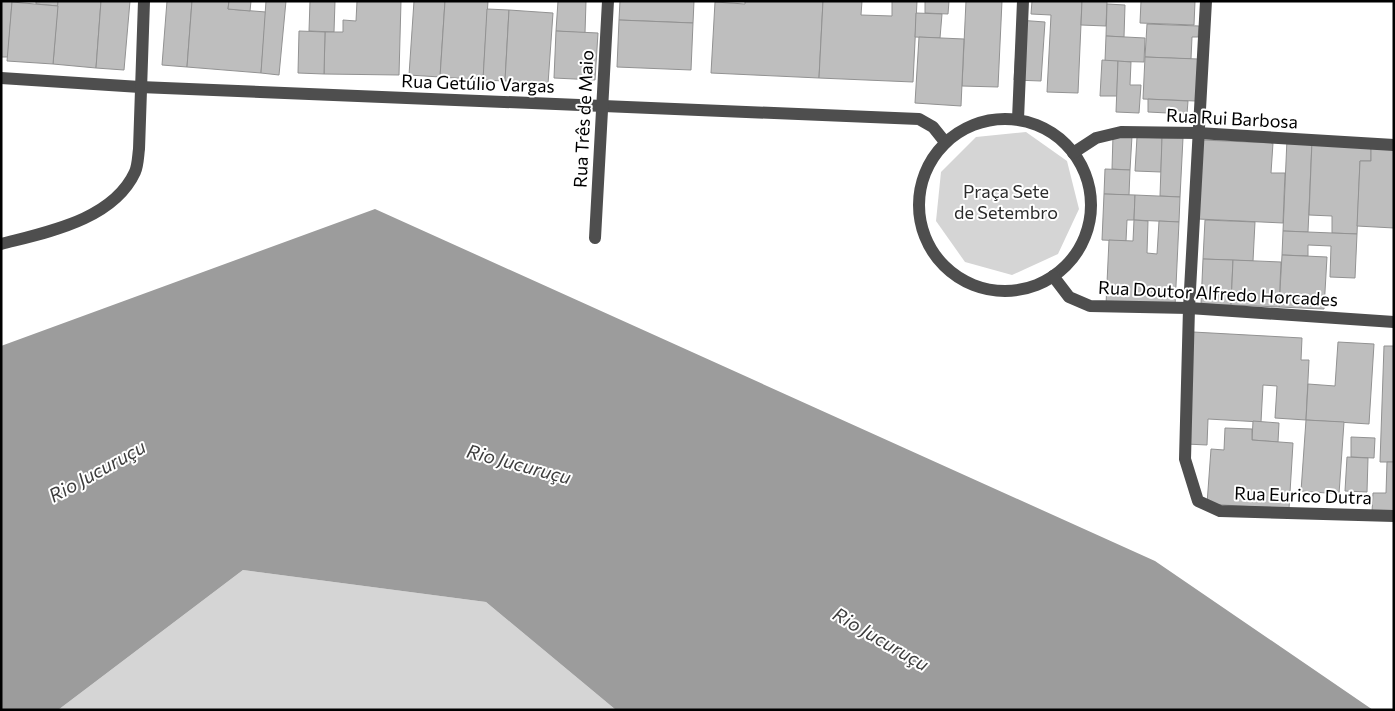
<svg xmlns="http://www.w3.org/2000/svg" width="1395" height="711" viewBox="0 0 1395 711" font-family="Commissioner,sans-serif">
  <rect width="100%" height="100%" fill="#fff"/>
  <g fill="#d5d5d5">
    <path d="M1026,132L1067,161L1079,209L1058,254L1012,275L965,262L936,221L941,172L976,137Z"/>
    <path d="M243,570L486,602L616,710H58Z"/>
  </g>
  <path fill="#9c9c9c" d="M375,209L1155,561L1373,710H616L486,602L243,570L58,710H1V346Z"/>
  <g fill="#bebebe" stroke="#929292">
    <path d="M1,1H12L8,57H1Z"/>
    <path d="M36,1H58V6L36,4Z"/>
    <path d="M58,1H101L96,68L53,64Z"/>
    <path d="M101,1H130L124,70L96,68Z"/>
    <path d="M167,1H192L187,67L162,65Z"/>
    <path d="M192,1H229L228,9L266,12L261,73L187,67Z"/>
    <path d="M229,1H251L250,11L228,9Z"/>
    <path d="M266,1H286L279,75L261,73Z"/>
    <path d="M310,1H335L334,32L309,31Z"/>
    <path d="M357,1H401L399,75L324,74L325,32H343V20L356,21Z"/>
    <path d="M414,1H445L440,77L409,75Z"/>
    <path d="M445,1H488L483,80L440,77Z"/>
    <path d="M558,1H586L585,33L556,31Z"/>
    <path d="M620,1H694L693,23L619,20Z"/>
    <path d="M745,1H823L819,78L711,73L715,2L745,4Z"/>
    <path d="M823,1H862L861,15L892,16V1H917L913,82L819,78Z"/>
    <path d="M925,1H949L948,14L925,13Z"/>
    <path d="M966,1H1002L998,87L962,86Z"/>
    <path d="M1032,1H1082L1078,93L1047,92L1051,15L1031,14Z"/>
    <path d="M1082,1H1107L1106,26L1081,25Z"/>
    <path d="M1141,1H1195L1194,25L1140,23Z"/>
    <path d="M12,2L58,6L53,64L7,61Z"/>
    <path d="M1107,4L1125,5L1124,37L1106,36Z"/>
    <path d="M487,9L509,10L505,81L483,80Z"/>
    <path d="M509,10L553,13L548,84L505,81Z"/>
    <path d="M916,13L942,14L940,38L915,37Z"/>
    <path d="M619,20L693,23L691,70L617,67Z"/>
    <path d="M1018,20L1045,22L1041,81L1014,80Z"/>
    <path d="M1147,24L1199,26L1198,37H1192L1191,59L1145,57Z"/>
    <path d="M299,31L325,32L324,74L298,73Z"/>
    <path d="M556,31L598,33L595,80L554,78Z"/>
    <path d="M1106,36L1145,38L1144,62L1105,61Z"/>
    <path d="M919,37L964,39L961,106L915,103Z"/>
    <path d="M1145,57L1198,59L1196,101L1143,99Z"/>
    <path d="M1102,60L1118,61L1117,96H1100Z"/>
    <path d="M1118,61L1131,62L1130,85H1141L1139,113L1116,112Z"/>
    <path d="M1148,99L1188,101L1187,114L1148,112Z"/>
    <path d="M1113,135L1132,136L1130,170L1112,169Z"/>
    <path d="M1137,137L1162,138L1161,172L1135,171Z"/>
    <path d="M1162,138H1183L1180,197L1160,196Z"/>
    <path d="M1287,139L1312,141L1308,232L1283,231Z"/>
    <path d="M1202,140L1273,143L1271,173H1285L1283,223L1198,219Z"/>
    <path d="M1312,141L1371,143V161H1360L1357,234L1332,233V216L1309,215Z"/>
    <path d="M1371,147L1394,148V228L1357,226L1360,161H1371Z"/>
    <path d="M1105,169L1130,170L1129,195L1104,194Z"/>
    <path d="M1104,194L1135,195L1134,220H1127L1126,241L1102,240Z"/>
    <path d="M1135,195L1180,197L1179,222L1134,220Z"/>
    <path d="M1134,220L1148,221L1147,253L1157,254L1159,221L1179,222L1175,307L1106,304L1109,240L1133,241Z"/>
    <path d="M1205,220L1255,222L1253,261L1203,259Z"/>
    <path d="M1283,231L1357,234L1355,278L1330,277L1331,246L1308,245V256L1282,255Z"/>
    <path d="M1282,255L1327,257L1324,309L1279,307Z"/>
    <path d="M1203,259L1233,260L1231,305L1201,304Z"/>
    <path d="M1233,260L1281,262L1279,307L1231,305Z"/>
    <path d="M1193,332L1302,338L1301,360H1309L1306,420L1275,418L1277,386L1263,385L1261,422L1208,419L1207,445L1186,444Z"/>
    <path d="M1338,342L1374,344L1369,424L1306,420L1308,384L1335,386Z"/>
    <path d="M1384,346H1394V462H1380Z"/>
    <path d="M1306,420L1344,422L1339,494L1301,491Z"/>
    <path d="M1253,421L1279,423L1278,442L1252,440Z"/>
    <path d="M1225,428L1252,429V440L1293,443L1289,509L1207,504L1211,449L1224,450Z"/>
    <path d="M1351,437L1375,438L1374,458L1351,457Z"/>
    <path d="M1347,457L1368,458L1367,492L1345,491Z"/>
    <path d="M1387,462H1394V513L1372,512L1373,493H1386Z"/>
  </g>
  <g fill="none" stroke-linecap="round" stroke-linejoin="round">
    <g stroke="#4e4e4e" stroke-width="12">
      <path d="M1206,1L1189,308L1185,459L1198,501L1220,511L1394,516"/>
      <path d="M1,78L140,87L919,119L933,127L945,142"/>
      <circle cx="1005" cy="205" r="86"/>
      <path d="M1018,119L1023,1"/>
      <path d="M1073,153L1096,138L1121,132L1198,133L1394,145"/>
      <path d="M595,238L608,1"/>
      <path d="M1,244C47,232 113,220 135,172C138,165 138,156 139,149L144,1"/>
      <path d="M1053,276L1069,297L1090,306L1189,308L1394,322"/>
    </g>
  </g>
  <g text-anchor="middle" stroke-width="4" stroke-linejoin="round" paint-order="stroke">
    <g font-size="18" fill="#000" stroke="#fff">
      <text transform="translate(478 84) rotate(2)" y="6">Rua Getúlio Vargas</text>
      <text transform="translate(584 119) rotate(-87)" y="6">Rua Três de Maio</text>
      <text transform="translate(1232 119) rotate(3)" y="6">Rua Rui Barbosa</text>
      <text transform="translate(1218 294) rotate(3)" y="6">Rua Doutor Alfredo Horcades</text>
      <text transform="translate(1303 496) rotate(2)" y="6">Rua Eurico Dutra</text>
    </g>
    <g font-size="18" fill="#2c2c2c" stroke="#fff">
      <text x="1006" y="198">Praça Sete<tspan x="1006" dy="21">de Setembro</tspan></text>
    </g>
    <g font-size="19" font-style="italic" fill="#3d3d3d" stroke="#fff">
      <text transform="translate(519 464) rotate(15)" y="7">Rio Jucuruçu</text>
      <text transform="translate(97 471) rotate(-29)" y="7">Rio Jucuruçu</text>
      <text transform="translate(881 639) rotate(30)" y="7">Rio Jucuruçu</text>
    </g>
  </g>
  <rect width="1395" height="711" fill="none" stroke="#000000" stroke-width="5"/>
</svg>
